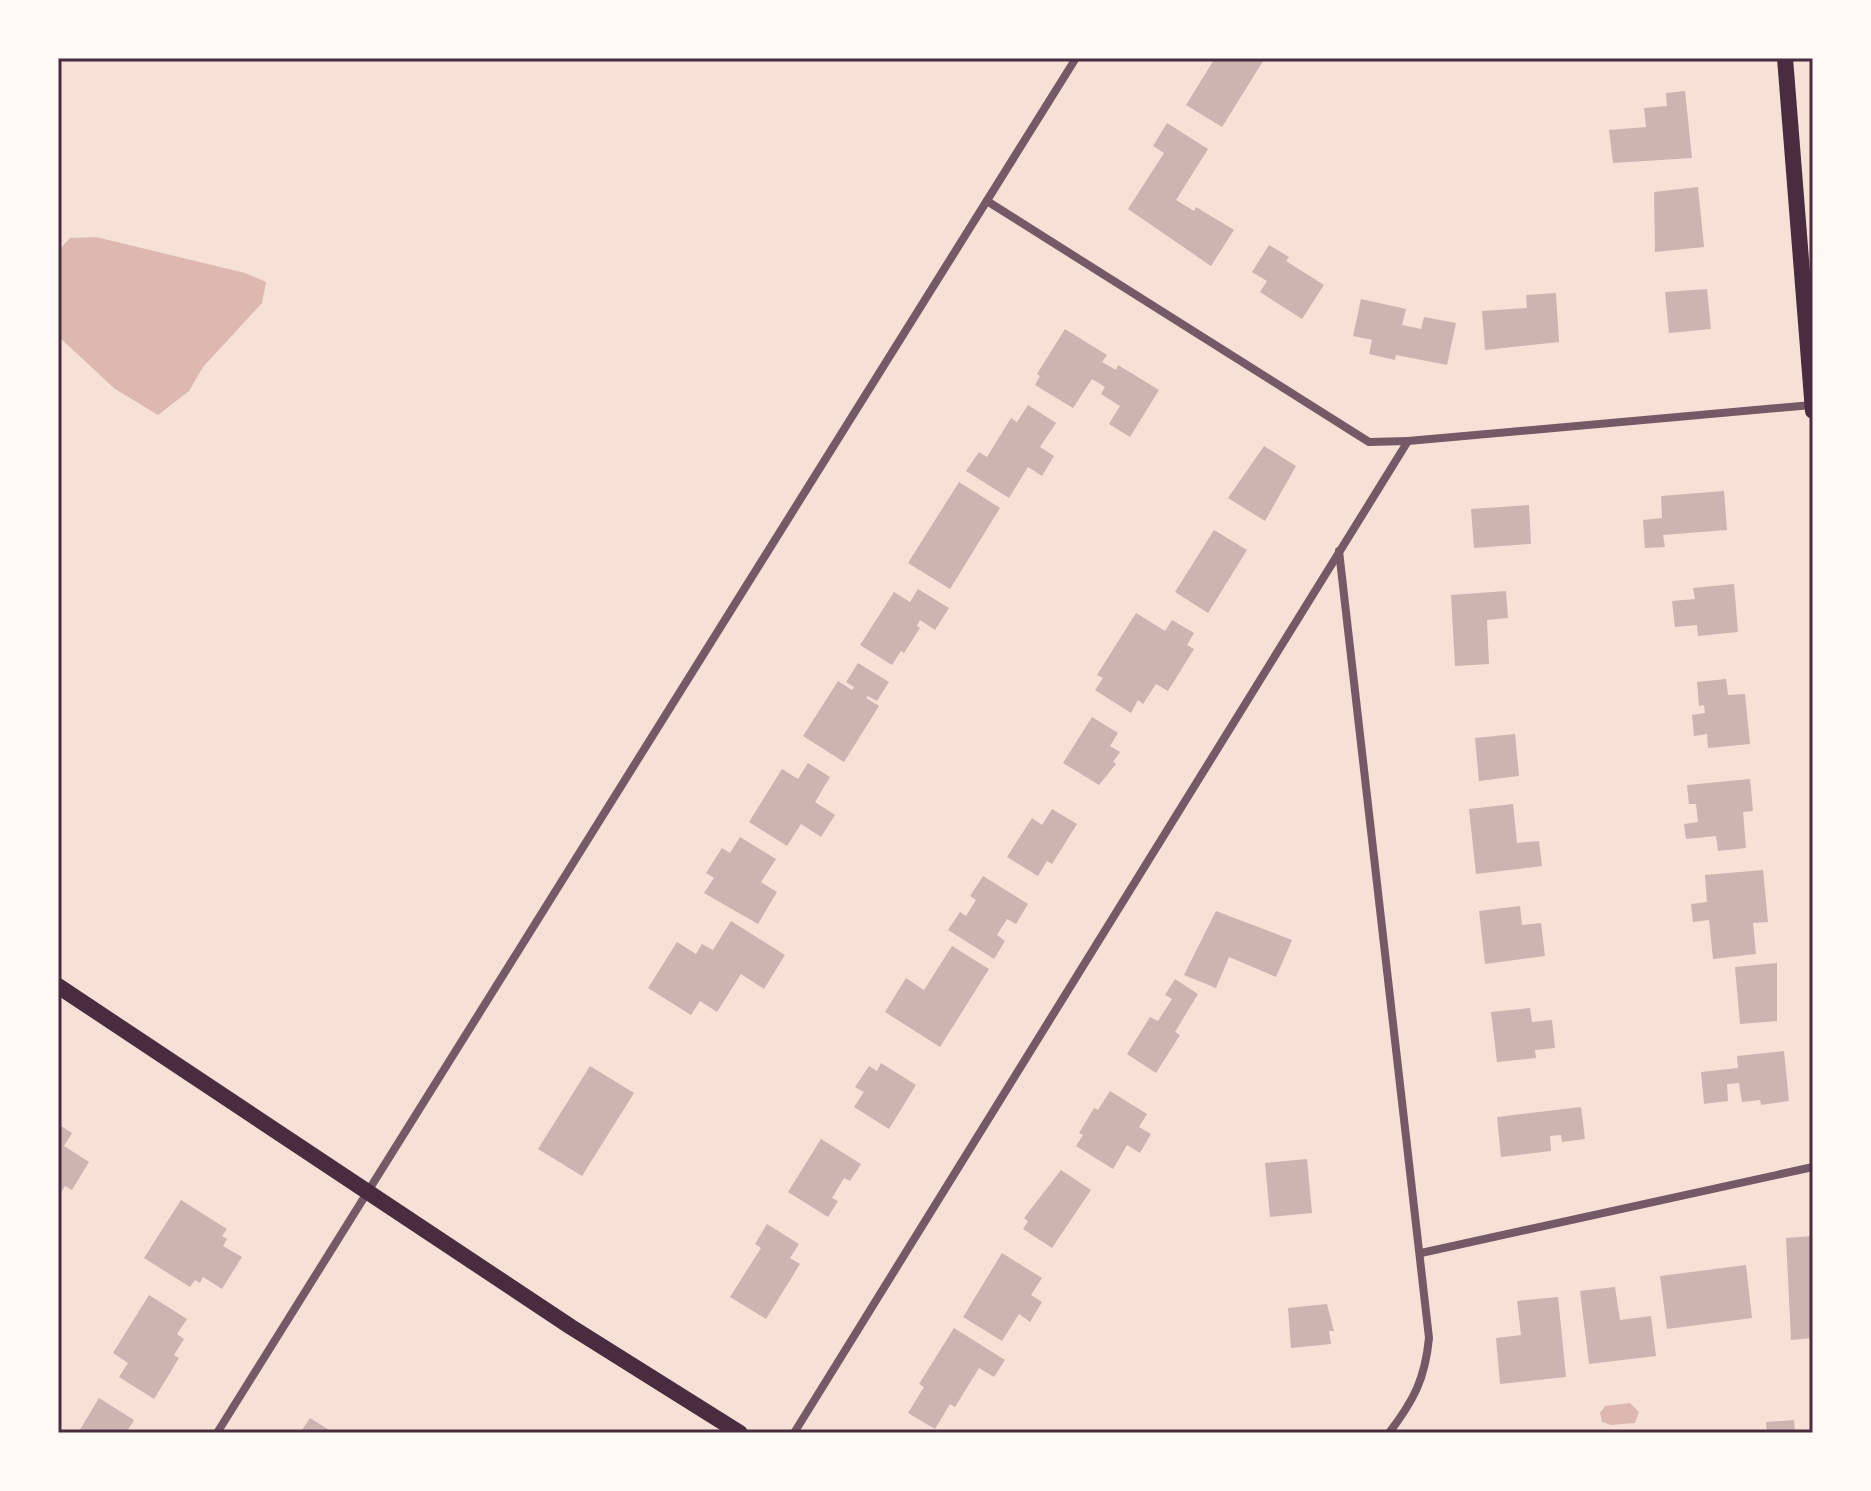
<svg xmlns="http://www.w3.org/2000/svg" width="1871" height="1491" viewBox="0 0 1871 1491" font-family="'Crimson Pro',serif">
  <rect width="100%" height="100%" fill="#f7e1d7"/>
  <g fill="#dcb8b0">
    <path d="M96,237L245,273L266,282L262,303L203,367L189,391L158,415L115,389L58,336V251L70,238Z"/>
    <path d="M1630,1403L1639,1412L1635,1423L1611,1425L1602,1422L1600,1413L1605,1406Z"/>
  </g>
  <g fill="#ccb4b1">
    <path d="M1215,58H1265L1222,127L1186,105Z"/>
    <path d="M1685,91L1692,158L1613,163L1609,130L1646,127L1644,108L1667,106L1666,93Z"/>
    <path d="M1167,123L1208,149L1176,200L1194,211L1196,207L1234,230L1211,266L1128,209L1164,153L1153,146Z"/>
    <path d="M1698,187L1704,247L1655,252L1654,192Z"/>
    <path d="M1269,245L1289,257L1286,261L1324,285L1302,319L1260,292L1267,281L1252,272Z"/>
    <path d="M1707,289L1711,329L1669,333L1665,292Z"/>
    <path d="M1556,293L1559,342L1485,350L1482,311L1527,308L1526,295Z"/>
    <path d="M1361,299L1406,309L1402,325L1421,329L1424,317L1456,323L1447,365L1396,355L1395,360L1369,354L1372,340L1353,336Z"/>
    <path d="M1065,329L1107,355L1102,362L1116,370L1118,365L1159,390L1130,437L1109,424L1120,406L1101,394L1105,387L1092,379L1073,408L1035,385L1040,376L1037,374Z"/>
    <path d="M1028,405L1056,423L1040,447L1054,456L1042,476L1028,467L1009,498L966,471L979,452L987,457L1011,418L1017,422Z"/>
    <path d="M1264,446L1296,466L1265,521L1228,498Z"/>
    <path d="M959,482L1000,508L950,589L908,563Z"/>
    <path d="M1724,491L1727,530L1663,535L1665,547L1645,548L1643,520L1662,518L1661,496Z"/>
    <path d="M1529,505L1531,544L1474,548L1471,509Z"/>
    <path d="M1214,530L1247,550L1208,613L1175,592Z"/>
    <path d="M1734,584L1738,632L1698,636L1697,625L1675,627L1672,601L1695,599L1693,588Z"/>
    <path d="M918,589L949,608L935,630L920,620L917,626L920,628L904,653L901,651L892,665L860,645L894,592L910,602Z"/>
    <path d="M1506,591L1508,618L1487,620L1489,664L1455,666L1451,595Z"/>
    <path d="M1136,613L1165,631L1172,620L1194,633L1187,645L1194,649L1168,691L1156,684L1143,704L1138,700L1131,713L1095,690L1103,678L1097,675Z"/>
    <path d="M858,663L889,682L877,701L868,696L866,698L879,706L844,762L803,736L838,681L852,690L854,687L846,682Z"/>
    <path d="M1726,679L1728,695L1745,694L1750,744L1708,748L1707,734L1694,736L1692,715L1705,713L1704,705L1699,706L1697,682Z"/>
    <path d="M1092,717L1118,733L1110,746L1120,752L1113,762L1116,764L1099,785L1063,763Z"/>
    <path d="M1515,734L1519,776L1479,781L1475,738Z"/>
    <path d="M808,763L830,777L815,802L835,815L821,837L801,824L787,846L749,822L782,769L798,779Z"/>
    <path d="M1750,779L1753,811L1743,812L1746,848L1718,851L1716,836L1686,839L1684,824L1698,822L1696,804H1689L1687,785Z"/>
    <path d="M1513,804L1517,843L1539,841L1542,866L1476,874L1469,809Z"/>
    <path d="M1052,809L1077,824L1052,864L1047,861L1038,876L1007,857L1032,818L1042,825Z"/>
    <path d="M740,837L776,859L761,882L777,892L758,924L704,893L714,878L706,873L722,848L730,853Z"/>
    <path d="M1763,870L1768,922L1753,923L1756,954L1713,959L1709,920L1693,922L1691,904L1707,902L1705,875Z"/>
    <path d="M983,876L1028,904L1016,924L1007,919L997,935L1005,941L994,959L948,930L960,912L966,916L976,900L970,896Z"/>
    <path d="M1520,906L1522,925L1541,923L1545,956L1485,964L1479,911Z"/>
    <path d="M1216,911L1292,940L1276,977L1229,957L1216,988L1184,975Z"/>
    <path d="M731,921L785,955L764,989L741,974L717,1012L700,1001L691,1015L648,988L677,942L696,954L702,944L713,950Z"/>
    <path d="M952,946L989,969L940,1047L885,1012L906,978L924,990Z"/>
    <path d="M1777,963V1021L1740,1024L1735,967Z"/>
    <path d="M1175,979L1198,994L1175,1032L1180,1035L1156,1073L1127,1054L1150,1017L1158,1021L1172,999L1165,995Z"/>
    <path d="M1530,1008L1532,1022L1552,1020L1555,1048L1535,1050L1536,1058L1497,1062L1491,1012Z"/>
    <path d="M1784,1051L1789,1101L1761,1105L1760,1100L1742,1102L1739,1083L1727,1084L1728,1101L1704,1104L1701,1072L1738,1068L1737,1056Z"/>
    <path d="M881,1063L916,1085L889,1129L854,1107L864,1092L855,1087L869,1066L877,1071Z"/>
    <path d="M590,1066L634,1093L582,1176L538,1149Z"/>
    <path d="M1110,1091L1147,1114L1139,1127L1151,1134L1140,1153L1127,1145L1113,1169L1076,1146L1083,1135L1079,1133L1094,1108L1098,1110Z"/>
    <path d="M1581,1107L1585,1139L1562,1142L1561,1135L1550,1136L1551,1151L1501,1157L1497,1117Z"/>
    <path d="M58,1124L72,1133L64,1146L89,1162L72,1190L65,1186L58,1197Z"/>
    <path d="M821,1139L861,1164L850,1181L844,1178L832,1198L838,1201L828,1217L788,1192Z"/>
    <path d="M1307,1159L1312,1213L1270,1217L1265,1163Z"/>
    <path d="M1061,1170L1091,1190L1052,1248L1023,1229L1028,1221L1024,1218Z"/>
    <path d="M181,1200L227,1229L222,1236L227,1239L223,1246L242,1257L222,1289L203,1277L200,1283L195,1280L190,1287L144,1258Z"/>
    <path d="M767,1224L799,1244L790,1258L800,1264L766,1319L730,1297L761,1248L755,1244Z"/>
    <path d="M1813,1236V1338L1791,1340L1786,1238Z"/>
    <path d="M1002,1253L1042,1278L1031,1295L1042,1302L1030,1322L1019,1314L1002,1341L963,1317Z"/>
    <path d="M1746,1265L1752,1318L1667,1329L1660,1276Z"/>
    <path d="M1615,1287L1620,1320L1651,1316L1656,1356L1589,1364L1580,1291Z"/>
    <path d="M149,1295L187,1319L177,1334L184,1339L174,1355L179,1358L154,1399L119,1377L128,1363L113,1353Z"/>
    <path d="M1558,1297L1566,1377L1500,1384L1496,1338L1521,1335L1517,1301Z"/>
    <path d="M1327,1304L1334,1331H1329L1331,1344L1291,1348L1288,1308Z"/>
    <path d="M954,1328L1005,1360L994,1377L979,1368L955,1407L950,1404L935,1429L908,1413L924,1387L919,1384Z"/>
    <path d="M99,1398L134,1420L126,1433H78Z"/>
    <path d="M310,1418L334,1433H300Z"/>
    <path d="M1794,1420L1795,1433H1767L1766,1422Z"/>
  </g>
  <g fill="none" stroke-linecap="round" stroke-linejoin="round">
    <g stroke="#755966" stroke-width="8">
      <path d="M987,201L1369,442L1408,441"/>
      <path d="M1339,551L1429,1338C1425,1379 1414,1400 1389,1433"/>
      <path d="M1421,1253L1813,1167"/>
      <path d="M217,1433L1076,58"/>
      <path d="M794,1433L1408,441L1812,405"/>
    </g>
    <g stroke="#4a2c40" stroke-width="16">
      <path d="M1785,58L1813,411"/>
      <path d="M58,986L571,1327L740,1433"/>
    </g>
  </g>
  <rect width="1871" height="1491" fill="none" stroke="#fffaf5" stroke-width="120"/>
  <rect x="60" y="60" width="1751" height="1371" fill="none" stroke="#4a2c40" stroke-width="3"/>
</svg>
